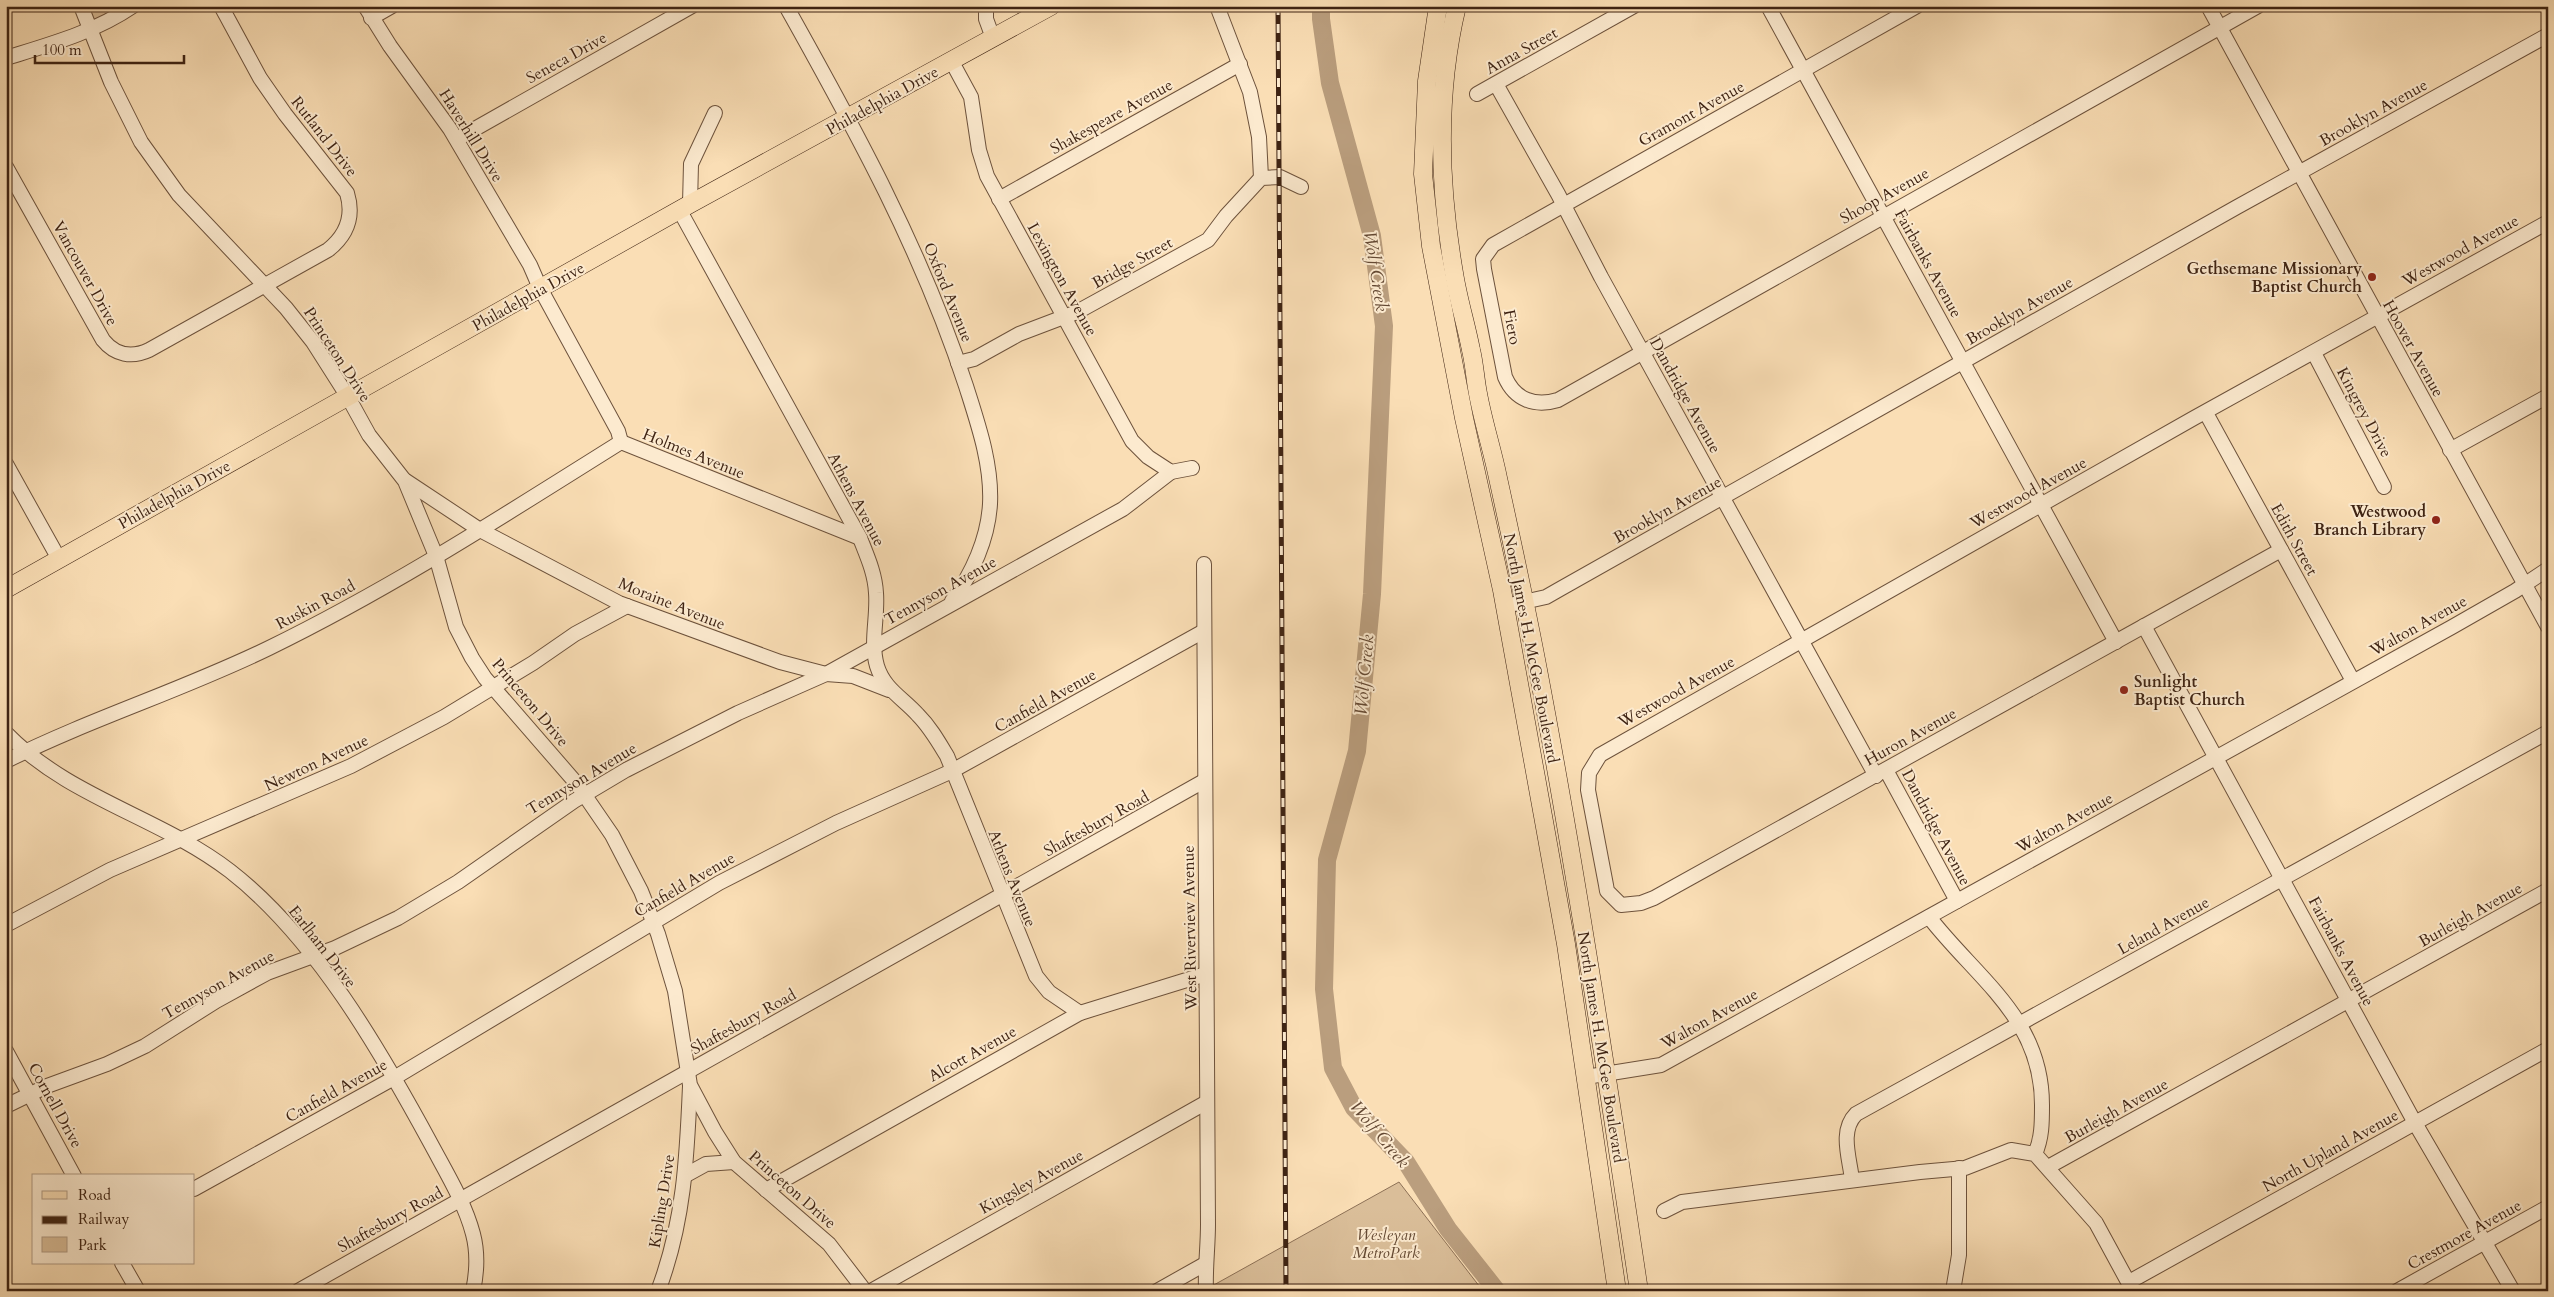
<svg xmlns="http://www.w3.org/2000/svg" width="2554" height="1297" viewBox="0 0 2554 1297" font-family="Cardo,serif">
  <rect width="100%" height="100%" fill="#fadeb5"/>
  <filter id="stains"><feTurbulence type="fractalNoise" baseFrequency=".004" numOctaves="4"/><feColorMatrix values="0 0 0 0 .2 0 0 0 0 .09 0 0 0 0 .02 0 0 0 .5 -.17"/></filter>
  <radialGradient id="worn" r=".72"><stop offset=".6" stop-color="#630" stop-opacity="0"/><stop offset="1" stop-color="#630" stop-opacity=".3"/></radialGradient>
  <g fill="#dabe99" stroke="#8c7056">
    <path d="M78,6H123L91,30Z"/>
    <path d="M1399,1182L1483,1291H1203Z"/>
  </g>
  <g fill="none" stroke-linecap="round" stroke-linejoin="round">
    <path stroke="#ba9e7e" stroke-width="18" d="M1321,6V19L1330,83L1372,236L1384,326L1372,594L1357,751L1327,860L1324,989L1333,1068L1354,1108L1406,1162L1448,1229L1497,1291"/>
    <defs>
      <g id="minor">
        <path d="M81,6L111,82L141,142L179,195L286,308L313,342L348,397L369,435L405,481L436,556L456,627L472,658L485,678L577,784L612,835L641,891L658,934L675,991L690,1085L715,1132L734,1162L829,1244L865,1291"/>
        <path d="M365,6L390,46L450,129L530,265L540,288L618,431L621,442"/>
        <path d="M786,6C855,129 922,251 966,386C978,424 992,464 990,504C988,539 972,574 952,601"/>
        <path d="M986,6V19L993,38"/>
        <path d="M1217,6L1250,92L1259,137L1261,178"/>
        <path d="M1768,6L2116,642"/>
        <path d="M1917,6L1493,245L1483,259L1484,269L1505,377C1515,400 1535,407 1558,400L2258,6"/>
        <path d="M2208,6L2548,627"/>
        <path d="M371,18L392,6"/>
        <path d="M6,58C51,44 95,32 133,6"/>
        <path d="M952,62L971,97L979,150L987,176L1132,441L1148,457L1171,472L1192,468"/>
        <path d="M1496,84L1558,194L1601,277L1876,776"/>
        <path d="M1477,94L1634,6"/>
        <path d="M457,139L692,6"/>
        <path d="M6,167L103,340C115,355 132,358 149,350L328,250C347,235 354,216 347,193L285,114L260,78L221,6"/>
        <path d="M999,199L1240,64"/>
        <path d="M690,204L691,164L715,113"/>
        <path d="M680,211L860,538C867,556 875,573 876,593C878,617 870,642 877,666C884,689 903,698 918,715C930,727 938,741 947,756L1036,976L1049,992L1080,1013"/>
        <path d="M2314,353L2384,487"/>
        <path d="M958,363L974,359L1019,334L1077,312L1208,240L1226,216L1261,178L1280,177L1301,187"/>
        <path d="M2206,413L2353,681"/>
        <path d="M621,442L860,538"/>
        <path d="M2450,450L2548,396"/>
        <path d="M6,464L59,559"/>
        <path d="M406,481L480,530L619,603L780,662L826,674L853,676L889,690"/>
        <path d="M2281,550L1654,898L1641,903L1621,905L1607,891L1606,885L1588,790L1589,773L1600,755L2194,418L2548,222"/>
        <path d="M1204,564L1208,1224C1208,1247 1205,1268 1206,1291"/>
        <path d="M1505,606L1546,597L1560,589L2237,207L2548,35"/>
        <path d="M2144,626L2415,1123L2513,1291"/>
        <path d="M6,733C69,798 160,817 230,871C315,937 380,1050 431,1144C446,1172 465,1203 473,1234C478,1253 477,1272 473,1291"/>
        <path d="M6,761C92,718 183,690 269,648C392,588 506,514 621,442"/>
        <path d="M1886,770L1957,901"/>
        <path d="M1929,917C1977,979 2042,1018 2042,1105C2042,1123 2042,1138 2035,1154"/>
        <path d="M6,925L110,870L351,766L444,717L533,663L575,634L627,606"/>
        <path d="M6,1051L74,1176"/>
        <path d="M1586,1077L1661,1065L2452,627L2515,591L2548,569"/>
        <path d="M6,1106L47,1086L107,1064L145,1046L216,1001L267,973L335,948L398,918L458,882L574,801L626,770L738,713L826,674L1123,509L1171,472"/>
        <path d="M2048,1167L2548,890"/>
        <path d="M686,1175L706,1164L734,1162"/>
        <path d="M1852,1180C1850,1159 1839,1131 1856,1114L2548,732"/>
        <path d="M194,1189L394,1078L719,883L836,823L952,771L1204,631"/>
        <path d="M766,1190L1080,1013L1206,974"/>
        <path d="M1664,1211L1682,1202L1920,1172L1965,1168L2011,1150L2035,1154L2096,1223L2133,1291"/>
        <path d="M122,1263L138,1291"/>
        <path d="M2129,1282L2548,1049"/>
        <path d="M298,1291L1204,781"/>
        <path d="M658,1291C684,1223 687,1157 690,1086"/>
        <path d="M871,1291L1207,1102"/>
        <path d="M1157,1291L1205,1264"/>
        <path d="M1953,1291L1959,1255V1168"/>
        <path d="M2397,1291L2548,1207"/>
      </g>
      <g id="major">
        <path d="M1438,6L1427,81L1423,174L1431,246L1464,418L1502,590L1543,816L1566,944L1617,1291"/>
        <path d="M1457,6C1436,93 1439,186 1454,273C1458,299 1466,324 1471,350C1474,362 1475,376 1477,388C1482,419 1492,448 1498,478C1512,542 1526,606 1538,670C1577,876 1608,1083 1639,1291"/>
        <path d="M6,589L690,204L1051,6"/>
      </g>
    </defs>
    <use href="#minor" stroke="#6d523c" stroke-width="16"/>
    <use href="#major" stroke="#3e2313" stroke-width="19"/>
    <use href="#minor" stroke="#fceacf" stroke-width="14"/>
    <use href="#major" stroke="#fadeb5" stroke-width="18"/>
    <defs>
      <path id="rail" d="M1278,6L1286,1291"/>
    </defs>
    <use href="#rail" stroke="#3e2313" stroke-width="5"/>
    <use href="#rail" stroke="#fceacf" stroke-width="3" stroke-dasharray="9" stroke-linecap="butt"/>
  </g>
  <g fill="#8f2418" stroke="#fceacf" stroke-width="2">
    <circle cx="2372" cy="277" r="5"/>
    <circle cx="2436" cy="520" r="5"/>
    <circle cx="2124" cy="690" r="5"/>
  </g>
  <g text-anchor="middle" stroke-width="4" stroke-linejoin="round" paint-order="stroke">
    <g font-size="16" fill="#3e2313" stroke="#fceacf">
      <text transform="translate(1521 50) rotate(-29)" y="6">Anna Street</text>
      <text transform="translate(566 57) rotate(-29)" y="6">Seneca Drive</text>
      <text transform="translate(882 100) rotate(-29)" y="6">Philadelphia Drive</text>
      <text transform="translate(2373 112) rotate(-29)" y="6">Brooklyn Avenue</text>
      <text transform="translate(1691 113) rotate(-29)" y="6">Gramont Avenue</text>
      <text transform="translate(1111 116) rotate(-29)" y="6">Shakespeare Avenue</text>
      <text transform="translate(472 135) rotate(58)" y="6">Haverhill Drive</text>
      <text transform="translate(325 136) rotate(52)" y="6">Rutland Drive</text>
      <text transform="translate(1884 195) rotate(-29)" y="6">Shoop Avenue</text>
      <text transform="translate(2460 250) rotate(-29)" y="6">Westwood Avenue</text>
      <text transform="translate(1132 262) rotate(-29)" y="6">Bridge Street</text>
      <text transform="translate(1929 263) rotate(61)" y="6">Fairbanks Avenue</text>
      <text transform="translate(86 273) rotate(61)" y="6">Vancouver Drive</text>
      <text transform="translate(1063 279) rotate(61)" y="6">Lexington Avenue</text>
      <text transform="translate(949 292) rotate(68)" y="6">Oxford Avenue</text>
      <text transform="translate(528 296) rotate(-29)" y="6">Philadelphia Drive</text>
      <text transform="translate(2019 310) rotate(-30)" y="6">Brooklyn Avenue</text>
      <text transform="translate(1513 327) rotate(79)" y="6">Fiero</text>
      <text transform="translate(2414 348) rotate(61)" y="6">Hoover Avenue</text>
      <text transform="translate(338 354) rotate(57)" y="6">Princeton Drive</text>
      <text transform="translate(1686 395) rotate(61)" y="6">Dandridge Avenue</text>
      <text transform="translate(2365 412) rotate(62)" y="6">Kingrey Drive</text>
      <text transform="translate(694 453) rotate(22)" y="6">Holmes Avenue</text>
      <text transform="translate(2028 492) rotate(-29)" y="6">Westwood Avenue</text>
      <text transform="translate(174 494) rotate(-29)" y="6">Philadelphia Drive</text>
      <text transform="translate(857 499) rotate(62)" y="6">Athens Avenue</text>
      <text transform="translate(1667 509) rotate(-29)" y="6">Brooklyn Avenue</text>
      <text transform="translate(2295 539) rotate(61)" y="6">Edith Street</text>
      <text transform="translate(940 590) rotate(-29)" y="6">Tennyson Avenue</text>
      <text transform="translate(672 603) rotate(22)" y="6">Moraine Avenue</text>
      <text transform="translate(315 604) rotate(-28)" y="6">Ruskin Road</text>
      <text transform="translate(2418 625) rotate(-29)" y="6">Walton Avenue</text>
      <text transform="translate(1532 648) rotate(79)" y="6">North James H. McGee Boulevard</text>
      <text transform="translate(1676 691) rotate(-29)" y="6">Westwood Avenue</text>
      <text transform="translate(1045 700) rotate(-29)" y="6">Canfield Avenue</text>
      <text transform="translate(531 702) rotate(50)" y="6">Princeton Drive</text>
      <text transform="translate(1910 736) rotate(-29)" y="6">Huron Avenue</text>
      <text transform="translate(316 762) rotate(-25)" y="6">Newton Avenue</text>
      <text transform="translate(581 778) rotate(-31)" y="6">Tennyson Avenue</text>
      <text transform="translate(2064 822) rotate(-29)" y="6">Walton Avenue</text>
      <text transform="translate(1096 823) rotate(-29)" y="6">Shaftesbury Road</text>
      <text transform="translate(1937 827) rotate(62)" y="6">Dandridge Avenue</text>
      <text transform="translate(1013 878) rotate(68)" y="6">Athens Avenue</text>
      <text transform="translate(684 884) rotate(-30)" y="6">Canfield Avenue</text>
      <text transform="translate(2470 914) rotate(-29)" y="6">Burleigh Avenue</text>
      <text transform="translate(2163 925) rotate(-29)" y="6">Leland Avenue</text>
      <text transform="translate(1189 928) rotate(-91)" y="6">West Riverview Avenue</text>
      <text transform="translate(323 946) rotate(52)" y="6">Earlham Drive</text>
      <text transform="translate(2342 951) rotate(62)" y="6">Fairbanks Avenue</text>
      <text transform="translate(218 984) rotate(-29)" y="6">Tennyson Avenue</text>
      <text transform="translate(1709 1018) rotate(-29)" y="6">Walton Avenue</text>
      <text transform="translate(743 1021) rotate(-29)" y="6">Shaftesbury Road</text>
      <text transform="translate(1602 1047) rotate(81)" y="6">North James H. McGee Boulevard</text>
      <text transform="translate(972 1053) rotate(-29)" y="6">Alcott Avenue</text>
      <text transform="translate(336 1090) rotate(-29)" y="6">Canfield Avenue</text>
      <text transform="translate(56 1105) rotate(61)" y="6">Cornell Drive</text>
      <text transform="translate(2116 1110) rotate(-29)" y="6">Burleigh Avenue</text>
      <text transform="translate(2330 1150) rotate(-29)" y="6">North Upland Avenue</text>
      <text transform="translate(1031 1181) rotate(-29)" y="6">Kingsley Avenue</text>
      <text transform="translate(793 1189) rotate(41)" y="6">Princeton Drive</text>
      <text transform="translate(661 1201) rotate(-81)" y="6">Kipling Drive</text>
      <text transform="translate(390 1219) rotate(-29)" y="6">Shaftesbury Road</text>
      <text transform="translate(2464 1234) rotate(-29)" y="6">Crestmore Avenue</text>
    </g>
    <g font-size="16" font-weight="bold" fill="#3e2313" stroke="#fceacf" text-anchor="end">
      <text x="2362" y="274">Gethsemane Missionary<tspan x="2362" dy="18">Baptist Church</tspan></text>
      <text x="2426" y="517">Westwood<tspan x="2426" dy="18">Branch Library</tspan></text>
      <text x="2134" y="687" text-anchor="start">Sunlight<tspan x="2134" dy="18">Baptist Church</tspan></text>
    </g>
    <g font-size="16" font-style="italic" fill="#654a34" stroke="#fceacf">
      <text x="1386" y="1240">Wesleyan<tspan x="1386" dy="18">MetroPark</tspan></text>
    </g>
    <g font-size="18" font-style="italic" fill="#634833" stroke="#fceacf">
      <text transform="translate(1376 271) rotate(81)" y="6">Wolf Creek</text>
      <text transform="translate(1364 675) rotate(-85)" y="6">Wolf Creek</text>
      <text transform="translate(1380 1134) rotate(50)" y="6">Wolf Creek</text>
    </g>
  </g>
  <rect width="2554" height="1297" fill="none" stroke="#fadeb5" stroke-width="25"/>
  <rect x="8" y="8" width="2539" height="1282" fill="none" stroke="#3e2313" stroke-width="2.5"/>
  <rect x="12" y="12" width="2529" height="1272" fill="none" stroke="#3e2313"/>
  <rect x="32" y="1174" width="162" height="90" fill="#fceacf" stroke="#b09a84"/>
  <rect x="42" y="1191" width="25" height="8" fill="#fadeb5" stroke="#b09a84"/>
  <text x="78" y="1200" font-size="15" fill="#3e2313">Road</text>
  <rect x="42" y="1216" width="25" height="8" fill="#3e2313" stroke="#b09a84"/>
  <text x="78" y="1224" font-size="15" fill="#3e2313">Railway</text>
  <rect x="42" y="1237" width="25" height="15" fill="#dabe99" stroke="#b09a84"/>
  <text x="78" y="1250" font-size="15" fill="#3e2313">Park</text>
  <path d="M35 55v8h149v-8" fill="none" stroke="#3e2313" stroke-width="2.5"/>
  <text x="42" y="55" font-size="15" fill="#3e2313" stroke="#fceacf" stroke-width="4" paint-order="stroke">100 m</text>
  <rect width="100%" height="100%" filter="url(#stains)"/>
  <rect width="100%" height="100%" fill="url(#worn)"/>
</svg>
